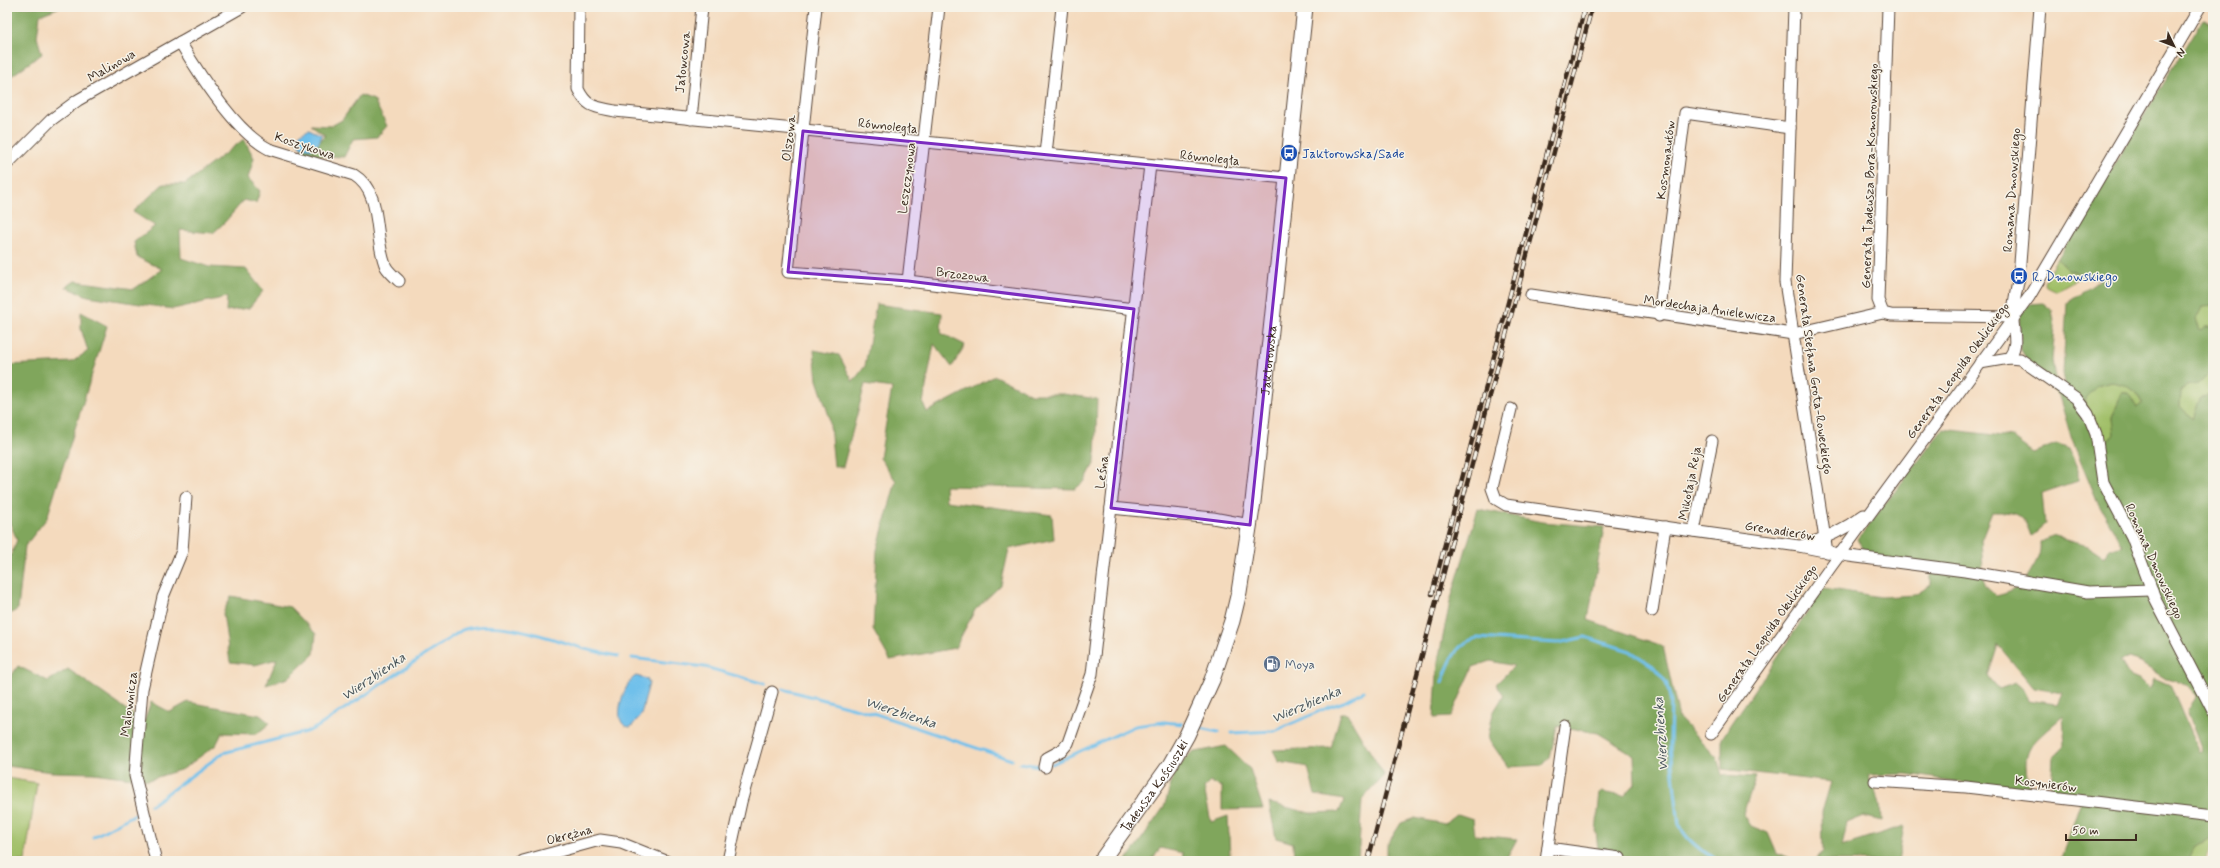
<svg xmlns="http://www.w3.org/2000/svg" width="2220" height="868" viewBox="0 0 2220 868" font-family="Mynerve,sans-serif">
  <rect width="100%" height="100%" fill="#f7f3e8"/>
  <filter id="ink" filterUnits="userSpaceOnUse"><feTurbulence type="fractalNoise" baseFrequency=".025" numOctaves="2"/><feDisplacementMap in="SourceGraphic" scale="8" xChannelSelector="R" yChannelSelector="G"/><feConvolveMatrix kernelMatrix="1 2 1 2 8 2 1 2 1" color-interpolation-filters="sRGB"/></filter>
  <filter id="wash" filterUnits="userSpaceOnUse"><feTurbulence type="fractalNoise" baseFrequency=".012" numOctaves="4" result="noise"/><feDisplacementMap in="SourceGraphic" scale="16" xChannelSelector="R" yChannelSelector="G"/><feGaussianBlur stdDeviation="0.9" result="paint"/><feColorMatrix in="noise" values="0 0 0 0 0 0 0 0 0 0 0 0 0 0 0 0 0 1.4 0 .05"/><feComposite in="paint" operator="in"/></filter>
  <g filter="url(#wash)">
    <rect width="100%" height="100%" fill="#f4dabd"/>
    <g fill="#a0bf67" stroke="#6e7442">
      <path d="M2058,257L2067,270L2085,275L2056,291L2046,286L2044,283L2046,276Z"/>
      <path d="M2211,305L2213,306V327H2205L2200,330L2196,319L2202,307Z"/>
      <path d="M2213,369V391L2200,400L2192,419L2180,406L2181,391Z"/>
      <path d="M2112,382C2131,385 2134,389 2143,405L2137,408L2128,393H2122L2112,418L2114,435L2106,442C2095,434 2087,412 2085,398L2097,386Z"/>
      <path d="M7,778L37,783L25,861H7Z"/>
      <path d="M2213,837V844L2203,861H2186L2195,847Z"/>
    </g>
    <g fill="#80a65c" stroke="#5e683d" fill-rule="evenodd">
      <path d="M7,7H60L40,15L37,37L42,54L7,79Z"/>
      <path d="M2203,19L2213,25V306L2202,307L2196,319L2200,330L2205,327H2213V369L2198,384L2187,386L2181,391L2180,406L2192,419L2200,400L2213,391V703L2205,705L2213,721V837L2195,847L2186,861H2060L2083,796L2051,791L2053,757L2065,745L2063,716C2031,745 2018,747 2031,793L1907,774L1868,775L1880,804L1881,821L1863,816L1846,823L1841,846L1904,826L1898,861H1815L1823,851L1822,812L1831,782L1722,769V738L1824,588L1881,597L1915,595L1931,585V569L1866,554L1858,539L1943,429L2011,437L2033,453L2056,444L2069,449L2078,470V481L2042,493L2045,524L2031,536C2023,512 2016,512 1992,512L1981,540L1984,585L1996,596C2016,591 2022,587 2032,569C2038,559 2041,553 2040,542L2052,536L2087,546L2105,558L2108,549L2122,545L2099,505L2072,440L2059,396L2035,373L2021,350L2019,316L2030,304L2043,303L2052,310L2055,327L2052,360L2057,390L2067,394L2063,373L2067,302L2101,279L2067,270L2058,257ZM2112,382C2131,385 2134,389 2143,404L2137,408L2128,393H2122L2112,418L2114,435L2106,442C2095,434 2087,412 2085,398L2097,386ZM1998,645L2034,688L2062,693L2057,704L2028,700L2022,688L2016,683L1999,689L1988,676ZM2130,659L2142,664L2166,679L2186,684L2197,696L2187,710L2202,750L2199,752L2170,685L2154,678L2150,689L2141,680L2129,675L2120,662Z"/>
      <path d="M360,95L374,100L387,126L377,137L353,139L344,157L305,155L301,147L314,149L325,135L311,125L331,126L342,120Z"/>
      <path d="M244,139L254,158L248,178L260,191L256,203L244,200L224,223L213,233L180,230L181,258L209,267L246,269L263,291L249,308L226,311L227,297L173,309L88,296L66,287L75,281L134,289L162,269L137,257L134,242L155,226L133,212L163,184H185Z"/>
      <path d="M876,304L942,313L941,333L965,345L952,367L934,344L923,403L927,412L995,376L1031,394H1063L1097,399L1095,462L1085,481L1075,489L945,486L946,501L1052,515L1054,539L1009,549L1001,585L975,610L955,648L890,660L873,630L877,550L896,481L880,458L892,388L865,384L843,467L834,466L829,416L817,380L814,350L839,355L853,382L865,366Z"/>
      <path d="M81,312L107,326L47,518L25,546L18,609L7,616V565L17,540L7,516V365L72,362L88,351L81,329Z"/>
      <path d="M1478,509L1542,522L1604,527L1588,620L1663,646L1679,718L1717,758L1722,775L1756,777L1743,813L1751,826L1768,833L1777,854L1794,861H1639L1598,849L1596,832L1600,792L1624,796L1635,784L1634,755L1598,733L1557,726L1550,757L1543,765L1508,767L1488,738L1493,713L1504,695L1496,684L1514,666L1491,661L1473,667L1451,717L1434,718L1438,661L1450,602Z"/>
      <path d="M231,596L290,607L316,634L314,654L288,678L266,685L277,659L255,665L230,662L223,613Z"/>
      <path d="M18,666L48,681L68,669L144,722L151,702L170,712L188,702L260,715L270,723L257,734L222,733L216,745L183,769L148,780L93,773L52,772L7,766V682Z"/>
      <path d="M1341,713H1347L1384,775L1362,800L1358,861H1283L1294,860L1293,843L1276,838L1269,803L1310,813L1339,812L1344,800L1315,795L1308,767L1279,762L1273,750L1331,748Z"/>
      <path d="M1226,746L1250,769L1263,809L1222,810V787L1210,782L1204,788L1211,822L1228,816L1230,857H1219V861H1182L1183,853L1160,848L1152,861H1126L1164,807L1175,771L1191,753Z"/>
      <path d="M1458,814L1473,819L1475,835L1517,839L1505,861H1387V845L1401,823L1415,818L1445,824Z"/>
    </g>
    <g fill="#70c0eb" stroke="#567584">
      <path d="M309,129L322,135L319,143L312,149L301,147L297,142C296,135 303,131 309,129Z"/>
      <path d="M636,676L647,679L649,683L641,715L631,727C608,727 625,680 636,676Z"/>
    </g>
    <g fill="none" stroke-linecap="round" stroke-linejoin="round">
      <g stroke="#70c0eb" stroke-width="3">
        <path d="M632,658L705,667L765,684"/>
        <path d="M1442,682C1449,664 1456,641 1478,638L1558,643L1585,637L1630,651L1653,666L1666,682L1671,701L1670,748L1679,825C1688,842 1703,853 1721,861"/>
        <path d="M783,689L873,713L1012,760"/>
        <path d="M1201,728L1218,732"/>
        <path d="M1232,733L1275,731L1329,707L1344,702L1364,691"/>
        <path d="M1020,763L1039,766"/>
        <path d="M1052,764L1135,726L1164,722L1182,724"/>
        <path d="M151,805L223,753L309,731L319,726L462,630C499,618 548,638 585,649C596,652 607,654 618,656"/>
        <path d="M93,837L139,812"/>
      </g>
    </g>
  </g>
  <g filter="url(#ink)">
    <g fill="none" stroke-linecap="round" stroke-linejoin="round">
      <defs>
        <g id="minor">
          <path d="M579,7L578,89C587,108 596,107 615,111L1286,178"/>
          <path d="M816,7L788,272L908,281L1134,309"/>
          <path d="M1794,7L1785,282L1827,552"/>
          <path d="M1888,7L1878,300L1883,313L1891,315L2012,317"/>
          <path d="M2040,7L2019,276C2017,289 2013,303 2013,316C2012,331 2020,343 2009,358L2020,359L2076,398L2088,414L2096,434L2103,482L2132,537L2156,601L2213,711"/>
          <path d="M180,42C199,74 235,132 269,149L354,175C384,193 373,239 386,267C389,272 395,277 399,281"/>
          <path d="M691,119L702,7"/>
          <path d="M1046,154L1062,7"/>
          <path d="M7,164L51,120L78,100L242,7"/>
          <path d="M908,281L939,7"/>
          <path d="M1531,295L1793,334L1883,313"/>
          <path d="M1659,316L1685,113L1790,128"/>
          <path d="M1980,363L2009,358"/>
          <path d="M1511,409L1492,488L1496,499L1506,505L1799,546L1849,556L1965,571L2088,592L2152,590"/>
          <path d="M1111,508L1213,518L1250,525"/>
          <path d="M1694,531L1712,441"/>
          <path d="M1801,546C1826,539 1844,530 1864,515"/>
          <path d="M1652,611L1665,527"/>
          <path d="M1711,734L1832,565L2029,297L2200,7"/>
          <path d="M1045,767L1047,758L1062,750L1068,743L1092,674L1150,165"/>
          <path d="M1875,781L1966,787L2213,816"/>
          <path d="M1548,848L1620,858"/>
          <path d="M156,861L135,776L142,689L163,597L182,551L186,497"/>
          <path d="M523,861L600,840L621,843L666,861"/>
          <path d="M728,861L741,802L772,692"/>
          <path d="M1546,861L1565,726"/>
        </g>
        <g id="secondary">
          <path id="s1" d="M1101,861L1170,765L1187,735L1212,680L1232,621L1239,592L1253,502L1305,7"/>
        </g>
      </defs>
      <use href="#minor" stroke="#574436" stroke-width="13"/>
      <use href="#secondary" stroke="#574436" stroke-width="17"/>
      <use href="#minor" stroke="#fff" stroke-width="11"/>
      <use href="#secondary" stroke="#fff" stroke-width="15"/>
      <defs>
        <g id="rail">
          <path d="M1432,594L1585,7"/>
          <path d="M1368,861L1592,7"/>
        </g>
      </defs>
      <use href="#rail" stroke="#3b2a1e" stroke-width="4.5"/>
      <use href="#rail" stroke="#f7f3e8" stroke-width="3" stroke-dasharray="9" stroke-linecap="butt"/>
    </g>
  </g>
  <path fill="#7b2cbf" fill-opacity="0.2" stroke="#7b2cbf" stroke-width="3" stroke-linejoin="round" d="M803,131L1286,178L1250,525L1111,508L1134,309L908,281L788,272Z"/>
  <defs>
    <symbol id="bus-disc" viewBox="-11 -11 22 22"><circle r="9.5" fill="#1a4fb4" stroke="#f7f3e8"/><path d="M-5-6H5V4H4V6H2V4H-2V6H-4V4H-5ZM-3.5-4V0h7V-4ZM-3.5 1.2v1.5H-2V1.2ZM2 1.2v1.5H3.5V1.2Z" fill="#fff"/></symbol>
    <symbol id="fuel-disc" viewBox="-11 -11 22 22"><circle r="9.5" fill="#5c6f8a" stroke="#f7f3e8"/><path d="M-5.5-6h7V0h2V4h1.3V-2.5L3-4.5l.8-.8L6-3V5H2.5V1h-1V6h-7ZM-4.2-4.7v3.2H.2V-4.7Z" fill="#fff"/></symbol>
  </defs>
  <g fill-rule="evenodd">
    <use href="#bus-disc" x="1279" y="143" width="20" height="20"/>
    <use href="#bus-disc" x="2009" y="266" width="20" height="20"/>
    <use href="#fuel-disc" x="1262" y="654" width="20" height="20"/>
  </g>
  <g text-anchor="middle" stroke-width="3" stroke-linejoin="round" paint-order="stroke">
    <g font-size="13" fill="#3b2a1e" stroke="#f7f3e8">
      <text transform="translate(682 62) rotate(-84)" y="5">Jałowcowa</text>
      <text transform="translate(111 65) rotate(-30)" y="5">Malinowa</text>
      <text transform="translate(888 125) rotate(6)" y="5">Równoległa</text>
      <text transform="translate(788 138) rotate(-83)" y="5">Olszowa</text>
      <text transform="translate(305 145) rotate(18)" y="5">Koszykowa</text>
      <text transform="translate(1210 157) rotate(6)" y="5">Równoległa</text>
      <text transform="translate(1665 160) rotate(-83)" y="5">Kosmonautów</text>
      <text transform="translate(1869 176) rotate(-88)" y="5">Generała Tadeusza Bora-Komorowskiego</text>
      <text transform="translate(906 178) rotate(-83)" y="5">Leszczynowa</text>
      <text transform="translate(2011 190) rotate(-86)" y="5">Romana Dmowskiego</text>
      <text transform="translate(963 274) rotate(7)" y="5">Brzozowa</text>
      <text transform="translate(1710 308) rotate(8)" y="5">Mordechaja Anielewicza</text>
      <text dy="5" stroke="none"><textPath href="#s1" startOffset="539">Jaktorowska</textPath></text>
      <text transform="translate(1957 370) rotate(-54)" y="5">Generała Leopolda Okulickiego</text>
      <text transform="translate(1815 374) rotate(82)" y="5">Generała Stefana Grota-Roweckiego</text>
      <text transform="translate(1101 472) rotate(-83)" y="5">Leśna</text>
      <text transform="translate(1689 483) rotate(-79)" y="5">Mikołaja Reja</text>
      <text transform="translate(1780 530) rotate(9)" y="5">Grenadierów</text>
      <text transform="translate(2155 561) rotate(66)" y="5">Romana Dmowskiego</text>
      <text transform="translate(1766 633) rotate(-55)" y="5">Generała Leopolda Okulickiego</text>
      <text transform="translate(128 704) rotate(-83)" y="5">Malownicza</text>
      <text transform="translate(2046 783) rotate(7)" y="5">Kosynierów</text>
      <text dy="5" stroke="none"><textPath href="#s1" startOffset="92">Tadeusza Kościuszki</textPath></text>
      <text transform="translate(569 834) rotate(-15)" y="5">Okrężna</text>
    </g>
    <g font-size="13" fill="#164399" stroke="#f7f3e8" text-anchor="start">
      <text x="1302" y="158">Jaktorowska/Sade</text>
      <text x="2032" y="281">R. Dmowskiego</text>
    </g>
    <g font-size="13" fill="#4e5e75" stroke="#f7f3e8" text-anchor="start">
      <text x="1285" y="669">Moya</text>
    </g>
    <g font-size="14" font-style="italic" fill="#4b575c" stroke="#f7f3e8">
      <text transform="translate(373 676) rotate(-34)" y="5">Wierzbienka</text>
      <text transform="translate(1306 704) rotate(-23)" y="5">Wierzbienka</text>
      <text transform="translate(901 712) rotate(18)" y="5">Wierzbienka</text>
      <text transform="translate(1660 734) rotate(-94)" y="5">Wierzbienka</text>
    </g>
  </g>
  <rect width="2220" height="868" fill="none" stroke="#f7f3e8" stroke-width="24"/>
  <g transform="translate(2174 46) rotate(133)" stroke="#f7f3e8" stroke-width="3" paint-order="stroke">
  <path d="M0-3L7 15L0 10L-7 15Z" fill="#3b2a1e"/>
  <text y="-6" font-size="11" font-weight="bold" text-anchor="middle" fill="#3b2a1e">N</text>
  </g>
  <path d="M2066 834v6h70v-6" fill="none" stroke="#3b2a1e" stroke-width="2"/>
  <text x="2072" y="834" font-size="12" fill="#3b2a1e" stroke="#f7f3e8" stroke-width="3" paint-order="stroke">50 m</text>
</svg>
